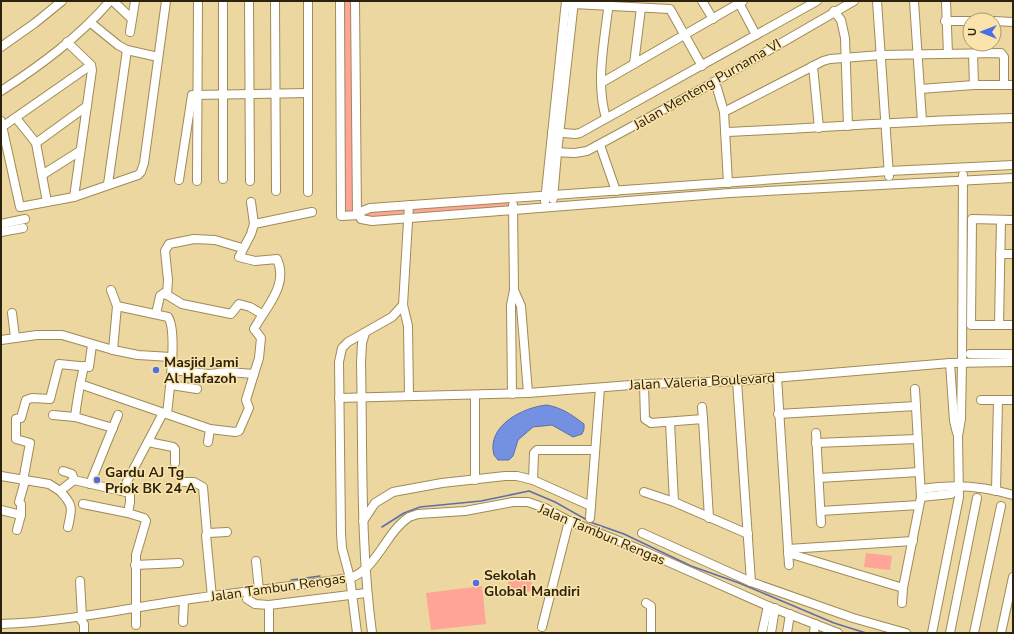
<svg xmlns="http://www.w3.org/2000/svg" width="1014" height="634" viewBox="0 0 1014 634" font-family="'Nunito Sans',sans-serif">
  <rect width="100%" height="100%" fill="#edd7a0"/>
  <g fill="#ffa497">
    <path d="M340,1H354L357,215L341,216Z"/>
    <path d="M513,198V209L365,221L363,209Z"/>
    <path d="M866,553L892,556L890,570L864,567Z"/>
    <path d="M531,577L532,591L509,593L508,579Z"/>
    <path d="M482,586L486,624L431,630L426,593Z"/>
  </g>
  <path fill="#7490e3" stroke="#5e6fa3" d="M547,405C562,408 571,414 584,424V429L582,434L573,437L552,425L533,427L518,440L513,456L509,460H498L494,455C486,426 523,407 547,405Z"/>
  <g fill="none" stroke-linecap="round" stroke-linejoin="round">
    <g stroke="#5e6fa3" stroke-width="1.5">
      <path d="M590,522L624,534L691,566L739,583L834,623L866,633"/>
      <path d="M382,527L404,513L420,507L481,501L529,491L555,502L587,520"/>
      <path d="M291,580L320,576"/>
    </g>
    <defs>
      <g id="minor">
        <path d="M113,1L132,19"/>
        <path d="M223,1V179"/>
        <path d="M249,1L250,181"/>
        <path d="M275,1L276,191"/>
        <path d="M308,1V192"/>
        <path d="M340,1L341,216L360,215"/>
        <path d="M355,1L357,215"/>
        <path d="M702,1L713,19"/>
        <path d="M738,1L756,35"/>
        <path d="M877,1L889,176"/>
        <path d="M914,1L922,121"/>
        <path d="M946,1L948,54"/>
        <path d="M573,4L670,9L702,66"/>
        <path d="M834,11L841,20L845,38L848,126"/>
        <path d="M945,21H970"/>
        <path d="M994,21L1013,22"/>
        <path d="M91,23L118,45L127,50L158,57"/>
        <path d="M130,32L135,1"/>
        <path d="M67,42L91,65L92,70L74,197"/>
        <path d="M1,47L35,23L62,1"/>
        <path d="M973,54L974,85"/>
        <path d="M634,64L641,8"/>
        <path d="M813,66L819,128"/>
        <path d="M713,82L717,88L724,112"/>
        <path d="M601,83L743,1"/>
        <path d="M920,89L974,85H1013"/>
        <path d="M1,91C41,65 79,37 110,1"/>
        <path d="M16,118L36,143L47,202"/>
        <path d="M606,118C595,81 605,39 609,1"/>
        <path d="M1,121L20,207L74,197L138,175L141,172L144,163L166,1"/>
        <path d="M2,127L91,65"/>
        <path d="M552,132L575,134L580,133L817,1"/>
        <path d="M725,132C821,128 917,120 1013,118"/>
        <path d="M36,143L87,106"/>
        <path d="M600,145L616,191"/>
        <path d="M551,152L575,153L587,151L707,86L854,1"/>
        <path d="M1013,165L889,171L370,208L360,212L361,219L372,221L730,193L1013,178"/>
        <path d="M42,175L80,151"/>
        <path d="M179,180L192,95L308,93"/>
        <path d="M197,181L198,1"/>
        <path d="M728,183L724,112L823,61L830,59L881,55L1001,53L1004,57V85"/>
        <path d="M108,184L127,50"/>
        <path d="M553,199L557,153L574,1"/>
        <path d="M545,201L566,1"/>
        <path d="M1013,220L972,219L971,325H1013"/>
        <path d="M1,224L25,219"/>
        <path d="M254,224L312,212"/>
        <path d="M1,232L23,228"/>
        <path d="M1000,254H1013"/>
        <path d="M111,290L117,306"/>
        <path d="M514,290L521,306L528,393"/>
        <path d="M167,295L168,280L165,251L169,244L194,239L215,240L242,248"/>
        <path d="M12,313L15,337"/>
        <path d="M156,314L160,296L164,293L182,304L231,314L239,304L250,307L262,314"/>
        <path d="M999,325L1001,220"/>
        <path d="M365,333L362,343L361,363C363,453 360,543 372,633"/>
        <path d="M1,340L37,335H62L113,350L138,355L171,357"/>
        <path d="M113,350L117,306L168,317C178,331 169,395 167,414"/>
        <path d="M970,354H1013"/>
        <path d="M950,363L954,421L957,433"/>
        <path d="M172,370L209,374L228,372L254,374L259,358L261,338L254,329C266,307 289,285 277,259L255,261L239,257L251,234L254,224L251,202"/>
        <path d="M777,377L789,565"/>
        <path d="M737,381L751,582"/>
        <path d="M80,384L210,429L235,432L239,431L249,408L246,400L254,374"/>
        <path d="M644,384L645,419L651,423L703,419L709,518"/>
        <path d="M171,385L197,389"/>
        <path d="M512,394L511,305L514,290L513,205"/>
        <path d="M409,396L408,326L403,305L409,205"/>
        <path d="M339,398L528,393L644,384L737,381L950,363L1013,362"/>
        <path d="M981,400H1013"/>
        <path d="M702,407L703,419"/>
        <path d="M778,414L916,406"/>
        <path d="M53,415L75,417L113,428"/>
        <path d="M75,417C77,400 80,384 84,366"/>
        <path d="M670,422L674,502L748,534"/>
        <path d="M816,433L821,523"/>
        <path d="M148,442L173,447L175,449V463"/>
        <path d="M208,442L210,429"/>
        <path d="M816,443L917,439"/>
        <path d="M63,471L72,474L74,480"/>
        <path d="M1,476L49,484L60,491L74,480L130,493V502L128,513L144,518L146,521L136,555V625"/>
        <path d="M819,478L919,472"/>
        <path d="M475,480V395"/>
        <path d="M533,480L534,453L537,450H595"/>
        <path d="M23,481L30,443L16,439V419L21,418L26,400L32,398L50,399L59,364L89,367L92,345"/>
        <path d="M184,482H194L203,487L207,534"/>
        <path d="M90,484L118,415"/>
        <path d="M921,489C951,484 984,486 1013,495"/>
        <path d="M60,491C74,506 72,508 68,527"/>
        <path d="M122,491L163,413"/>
        <path d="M996,491L998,400"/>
        <path d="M644,492L674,502"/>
        <path d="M921,497L951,494L959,487"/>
        <path d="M83,504L128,513"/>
        <path d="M1,510L21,515L17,530"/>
        <path d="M821,511L919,505"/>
        <path d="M21,515V504L19,502L25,481"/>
        <path d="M590,518L600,388"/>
        <path d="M363,521L375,503L393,492L442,483L505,476H517L533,480L591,506"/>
        <path d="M642,533L751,582L853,618L906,633"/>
        <path d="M788,549L913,541"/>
        <path d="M788,553L903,588"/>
        <path d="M256,561L259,590"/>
        <path d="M135,565L179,563"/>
        <path d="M80,581L82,617"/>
        <path d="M212,597L206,535L208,533L227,532"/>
        <path d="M247,599L255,604L269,605L366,593"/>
        <path d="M646,603L651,606V633"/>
        <path d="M902,603L903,588L921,497L915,389"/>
        <path d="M269,605V633"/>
        <path d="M79,617L84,624V633"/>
        <path d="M183,622L184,600"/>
        <path d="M1,624C63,622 123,609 184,600C239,592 295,586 350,578C377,569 386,532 409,517L418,514L465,511L513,502H528L545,508L569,521L646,552L768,606L838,633"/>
        <path d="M542,627L569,521"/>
        <path d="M357,633L350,578L342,548L341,533L339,362L342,348L348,342L392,317L403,305"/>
        <path d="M762,633L768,606"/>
        <path d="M771,633L775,608"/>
        <path d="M787,633L790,614"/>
        <path d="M814,633L815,624"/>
        <path d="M932,633L959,497L958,436L961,419L962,363L963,175"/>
        <path d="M950,633L977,498"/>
        <path d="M974,633L1001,506"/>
        <path d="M1001,633L1013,577"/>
      </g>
    </defs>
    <use href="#minor" stroke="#a08b56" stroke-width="10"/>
    <use href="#minor" stroke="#fff" stroke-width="8"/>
  </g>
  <g fill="#4e6ee2" stroke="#fbe4ac" stroke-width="1.5">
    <circle cx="156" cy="370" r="4"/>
    <circle cx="97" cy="480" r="4"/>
    <circle cx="476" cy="583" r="4"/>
  </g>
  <g text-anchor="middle" stroke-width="3" stroke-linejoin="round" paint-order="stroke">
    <g font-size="14" fill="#2b230d" stroke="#fbe4ac">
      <text transform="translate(707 84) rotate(-30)" y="5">Jalan Menteng Purnama VI</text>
      <text transform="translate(702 381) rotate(-3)" y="5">Jalan Valeria Boulevard</text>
      <text transform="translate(602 534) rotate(23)" y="5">Jalan Tambun Rengas</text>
      <text transform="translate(278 587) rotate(-8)" y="5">Jalan Tambun Rengas</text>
    </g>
    <g font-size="14" font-weight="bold" fill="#2b230d" stroke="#fbe4ac" text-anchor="start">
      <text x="164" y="367">Masjid Jami<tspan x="164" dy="16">Al Hafazoh</tspan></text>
      <text x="105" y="477">Gardu AJ Tg<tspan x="105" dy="16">Priok BK 24 A</tspan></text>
      <text x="484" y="580">Sekolah<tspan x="484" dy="16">Global Mandiri</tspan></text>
    </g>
  </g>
  <rect width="1014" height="634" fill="none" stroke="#2b230d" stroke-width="4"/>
  <g transform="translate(982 32) rotate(270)"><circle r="19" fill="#fbe4ac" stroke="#a8976c"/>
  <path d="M0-3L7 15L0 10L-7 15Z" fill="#4e6ee2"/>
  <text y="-6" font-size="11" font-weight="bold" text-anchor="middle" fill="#2b230d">U</text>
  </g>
</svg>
